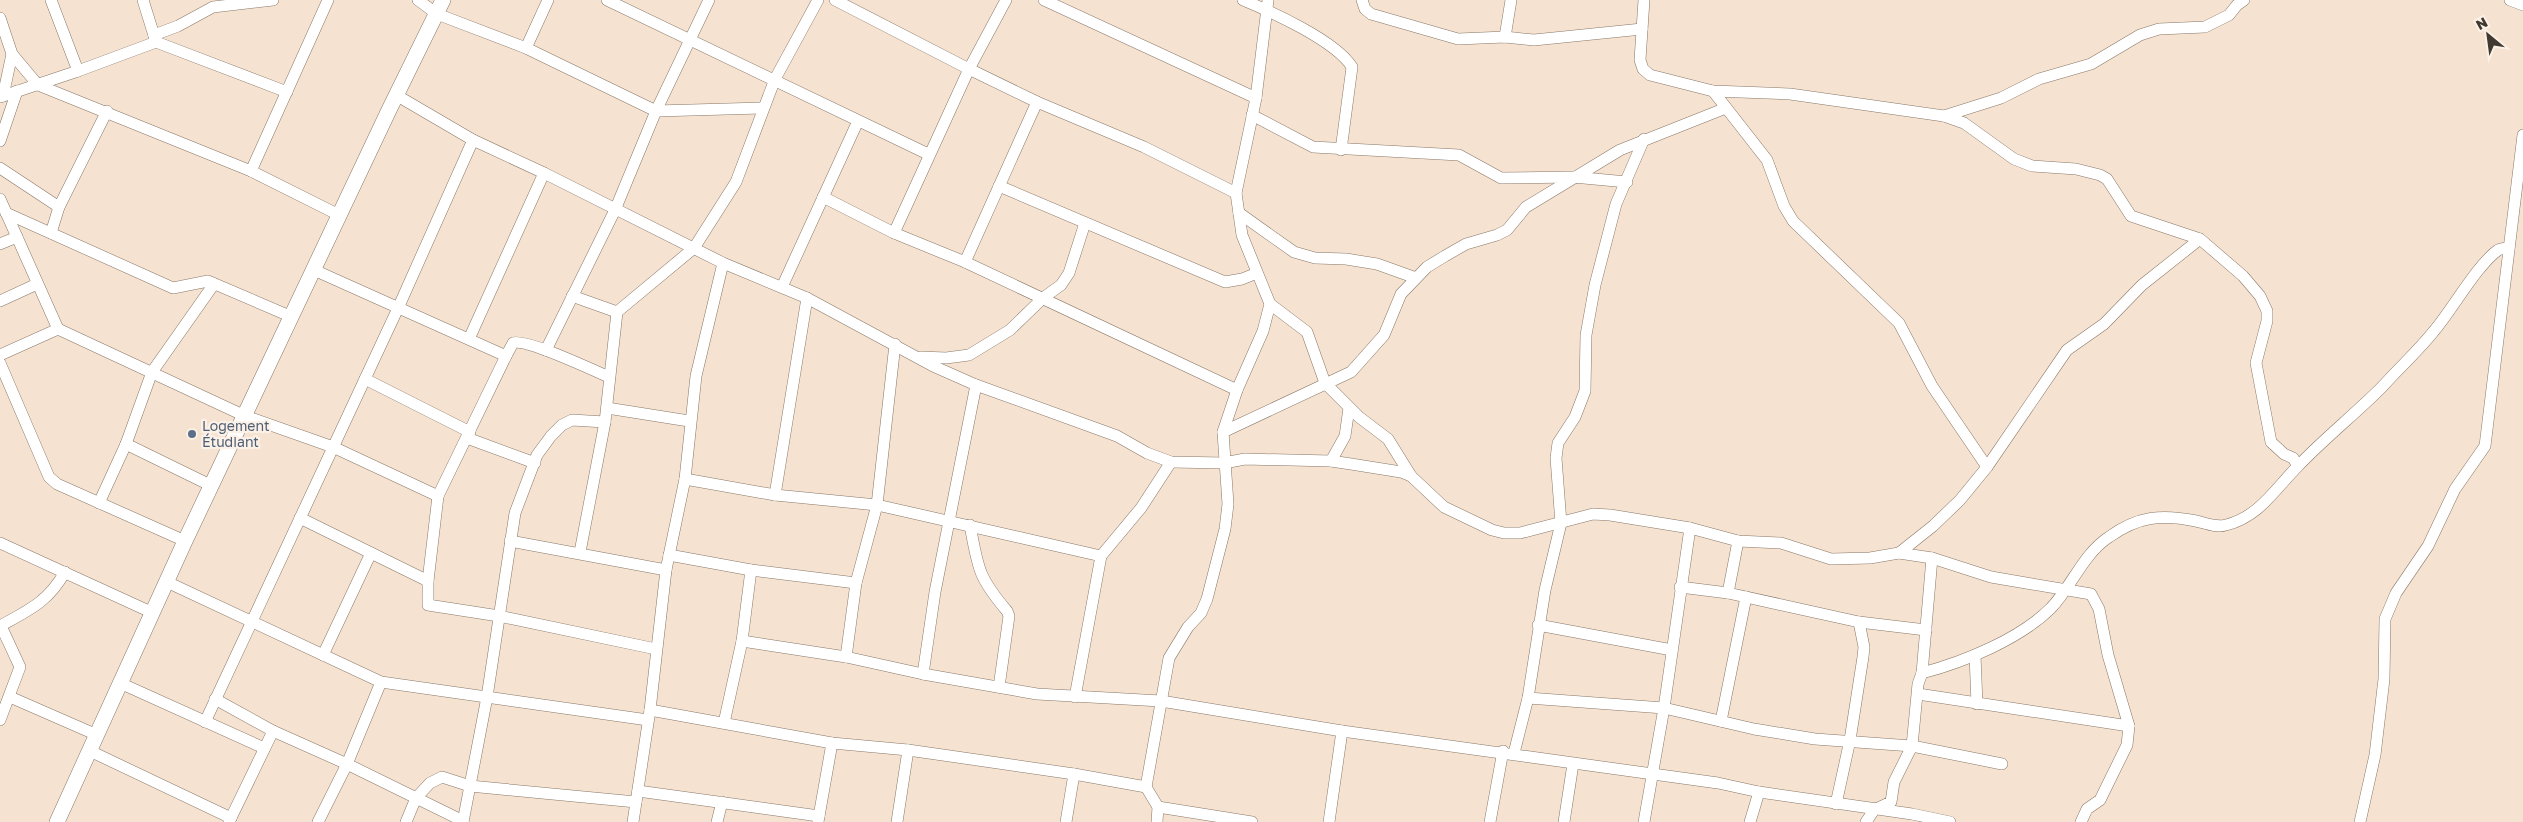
<svg xmlns="http://www.w3.org/2000/svg" width="2523" height="822" viewBox="0 0 2523 822" font-family="'Golos Text',sans-serif">
  <rect width="100%" height="100%" fill="#f5e2d0"/>
  <g fill="none" stroke-linecap="round" stroke-linejoin="round">
    <defs>
      <g id="minor">
        <path d="M51,0L78,71"/>
        <path d="M143,0L156,42"/>
        <path d="M418,0L437,14L526,48L656,111L762,108"/>
        <path d="M607,0L928,154"/>
        <path d="M835,0L969,69L1037,102L1144,147L1236,193"/>
        <path d="M1044,0L1256,98"/>
        <path d="M1243,0C1272,12 1336,41 1352,67L1341,150"/>
        <path d="M1362,0L1365,9L1371,14L1458,39L1505,37L1534,40L1642,29"/>
        <path d="M1644,0L1640,60L1643,69L1650,75L1713,91L1790,94L1944,116L1964,123L2014,159L2032,166L2076,169L2100,175L2107,179L2131,216L2200,239L2243,276L2260,296L2267,311V321L2256,363L2271,442L2284,454L2293,458L2298,466"/>
        <path d="M2510,0L2523,5"/>
        <path d="M0,18L12,54L38,85L251,171L339,215"/>
        <path d="M154,35L178,26L213,7L273,0"/>
        <path d="M1505,37L1511,0"/>
        <path d="M526,48L548,0"/>
        <path d="M1713,91L1767,160L1784,206L1793,221L1899,323L1932,386L1987,467"/>
        <path d="M396,95L473,140L544,173L723,263L807,298L933,366L976,385L1117,436L1147,453L1171,462L1224,463L1245,459L1331,461L1351,464L1401,472L1411,476L1444,507L1492,530L1504,533H1520L1593,514L1610,515L1690,528L1738,541L1781,543L1831,559L1870,558L1899,553L1932,558L1991,577L2091,594L2099,609L2108,655L2129,726L2127,745L2100,800L2087,809L2081,822"/>
        <path d="M3,96L12,54"/>
        <path d="M0,97L78,71L156,42L287,92"/>
        <path d="M1252,115L1313,147L1459,155L1501,178L1573,177L1627,182"/>
        <path d="M1944,116L2001,98L2039,79L2091,64L2140,35L2159,29L2205,27L2229,15L2237,5L2244,0"/>
        <path d="M0,141L17,91"/>
        <path d="M0,168L59,207"/>
        <path d="M251,171L328,0"/>
        <path d="M999,186L1225,282L1242,279L1257,273"/>
        <path d="M823,197L894,233L965,262L1237,390"/>
        <path d="M0,199L58,329"/>
        <path d="M6,213L173,288L208,281L292,317"/>
        <path d="M1239,213L1294,252L1315,258L1346,259L1377,264L1416,278"/>
        <path d="M51,233L59,207L107,111"/>
        <path d="M894,233L969,69L1006,0"/>
        <path d="M0,244L17,237"/>
        <path d="M965,262L1037,102"/>
        <path d="M314,270L506,356L513,343C525,338 593,370 609,377"/>
        <path d="M782,287L858,121"/>
        <path d="M572,296L617,312L694,248L736,182L775,79L818,0"/>
        <path d="M0,301L37,284"/>
        <path d="M1270,304L1307,332L1325,383L1359,417L1388,439L1411,476"/>
        <path d="M469,339L544,173"/>
        <path d="M546,350L615,210L656,111L709,0"/>
        <path d="M0,355L58,329L245,416L333,447L438,496"/>
        <path d="M506,356L438,496L428,581V605L499,616L656,649"/>
        <path d="M921,357L946,358L969,355L1010,330L1043,298L1061,285L1069,273L1085,223"/>
        <path d="M0,363L49,477L57,484L185,541"/>
        <path d="M365,379L470,432"/>
        <path d="M607,408L689,421"/>
        <path d="M1223,432L1351,372L1384,335L1401,294L1427,267L1445,256L1466,244L1497,235L1507,230L1526,207L1620,150L1726,108"/>
        <path d="M467,438L535,463"/>
        <path d="M126,444L212,486"/>
        <path d="M1331,461L1345,436L1349,408"/>
        <path d="M685,479L775,495L877,505L1101,556"/>
        <path d="M775,495L807,298"/>
        <path d="M99,503L126,444L152,372L214,284"/>
        <path d="M300,518L428,581"/>
        <path d="M970,525C978,568 978,577 1007,611L1009,616L999,687"/>
        <path d="M510,541L666,570"/>
        <path d="M0,543L153,613"/>
        <path d="M580,552L605,422L617,312"/>
        <path d="M1899,553L1933,526L1960,500L1987,467L2067,350L2104,324L2142,285L2200,239"/>
        <path d="M669,555L751,570L856,583"/>
        <path d="M167,582L381,682L648,720"/>
        <path d="M1680,587L1728,593L1859,622L1926,630"/>
        <path d="M1728,593L1738,541"/>
        <path d="M1538,625L1672,650"/>
        <path d="M0,626C29,610 48,602 65,572"/>
        <path d="M742,641L846,657L923,674L1037,694L1161,701L1342,731L1718,783L1759,792L1750,822"/>
        <path d="M323,655L371,553"/>
        <path d="M1975,655L1977,704"/>
        <path d="M846,657L856,583L877,505L895,344"/>
        <path d="M1922,673L1932,558"/>
        <path d="M923,674L935,592L976,385"/>
        <path d="M120,683L264,748"/>
        <path d="M1918,694L2129,726"/>
        <path d="M10,697L97,735"/>
        <path d="M1075,697L1101,556L1141,508L1171,462"/>
        <path d="M1528,698L1664,708L1754,729L1815,739L1912,746L2002,764"/>
        <path d="M215,699L273,731L347,764L463,821"/>
        <path d="M650,710L832,743L908,750L1074,774L1146,787L1158,807L1157,822"/>
        <path d="M0,720L20,667L1,626"/>
        <path d="M1721,721L1746,597"/>
        <path d="M205,722L399,306L473,140"/>
        <path d="M724,723L742,641L751,570"/>
        <path d="M90,751L231,818"/>
        <path d="M1514,753L1528,698L1545,590L1561,523L1556,458L1558,443L1575,417L1585,391L1586,335L1595,285L1616,204L1644,139"/>
        <path d="M1146,787L1169,658L1188,627L1201,613L1207,599L1225,529L1228,504L1223,432L1237,390L1263,331L1270,304L1242,235L1236,193L1256,98L1268,0"/>
        <path d="M638,791L819,816"/>
        <path d="M1759,792L1912,814L1950,822"/>
        <path d="M1836,804L1850,740L1863,657L1864,647L1859,622"/>
        <path d="M1158,807L1252,822"/>
        <path d="M229,822L273,731"/>
        <path d="M318,822L347,764L381,682"/>
        <path d="M406,822L416,798L430,783L442,777L470,786L636,802"/>
        <path d="M463,822L487,697L515,513L537,455L551,436L562,425L572,420L605,422"/>
        <path d="M633,822L650,710L666,570L685,479L696,376L723,263"/>
        <path d="M717,822L722,802"/>
        <path d="M818,822L832,743"/>
        <path d="M897,822L908,750"/>
        <path d="M1066,822L1074,774"/>
        <path d="M1329,822L1342,731"/>
        <path d="M1490,822L1503,751"/>
        <path d="M1564,822L1573,764"/>
        <path d="M1644,822L1664,708L1690,528"/>
        <path d="M1866,822L1874,810L1891,802L1894,782L1912,746L1918,684L1922,673C1964,662 2020,639 2051,608C2072,586 2083,554 2109,537C2138,516 2162,514 2196,521C2205,523 2216,528 2226,525C2259,517 2275,489 2298,466C2325,438 2355,414 2382,387C2399,368 2418,351 2434,331C2452,310 2477,265 2498,250C2502,248 2506,248 2509,248"/>
        <path d="M2360,822L2375,755L2384,679L2385,619L2396,593L2428,546L2455,489L2485,446L2523,135"/>
      </g>
      <path id="secondary" d="M57,822L185,541L389,110L443,0"/>
    </defs>
    <use href="#minor" stroke="#897868" stroke-width="12"/>
    <use href="#secondary" stroke="#897868" stroke-width="16"/>
    <use href="#minor" stroke="#fff" stroke-width="11"/>
    <use href="#secondary" stroke="#fff" stroke-width="15"/>
  </g>
  <circle fill="#5c6f8a" stroke="#fcf1e6" stroke-width="2" cx="192" cy="434" r="5"/>
  <g text-anchor="middle" stroke-width="4.5" stroke-linejoin="round" paint-order="stroke">
    <g font-size="14" fill="#4e5e75" stroke="#fcf1e6" text-anchor="start">
      <text x="202" y="431">Logement<tspan x="202" dy="16">Étudiant</tspan></text>
    </g>
  </g>
  <g transform="translate(2488 35) rotate(331)" stroke="#fcf1e6" stroke-width="4" paint-order="stroke">
  <path d="M0-4L9 19L0 12L-9 19Z" fill="#403931"/>
  <text y="-8" font-size="14" font-weight="bold" text-anchor="middle" fill="#403931">N</text>
  </g>
</svg>
